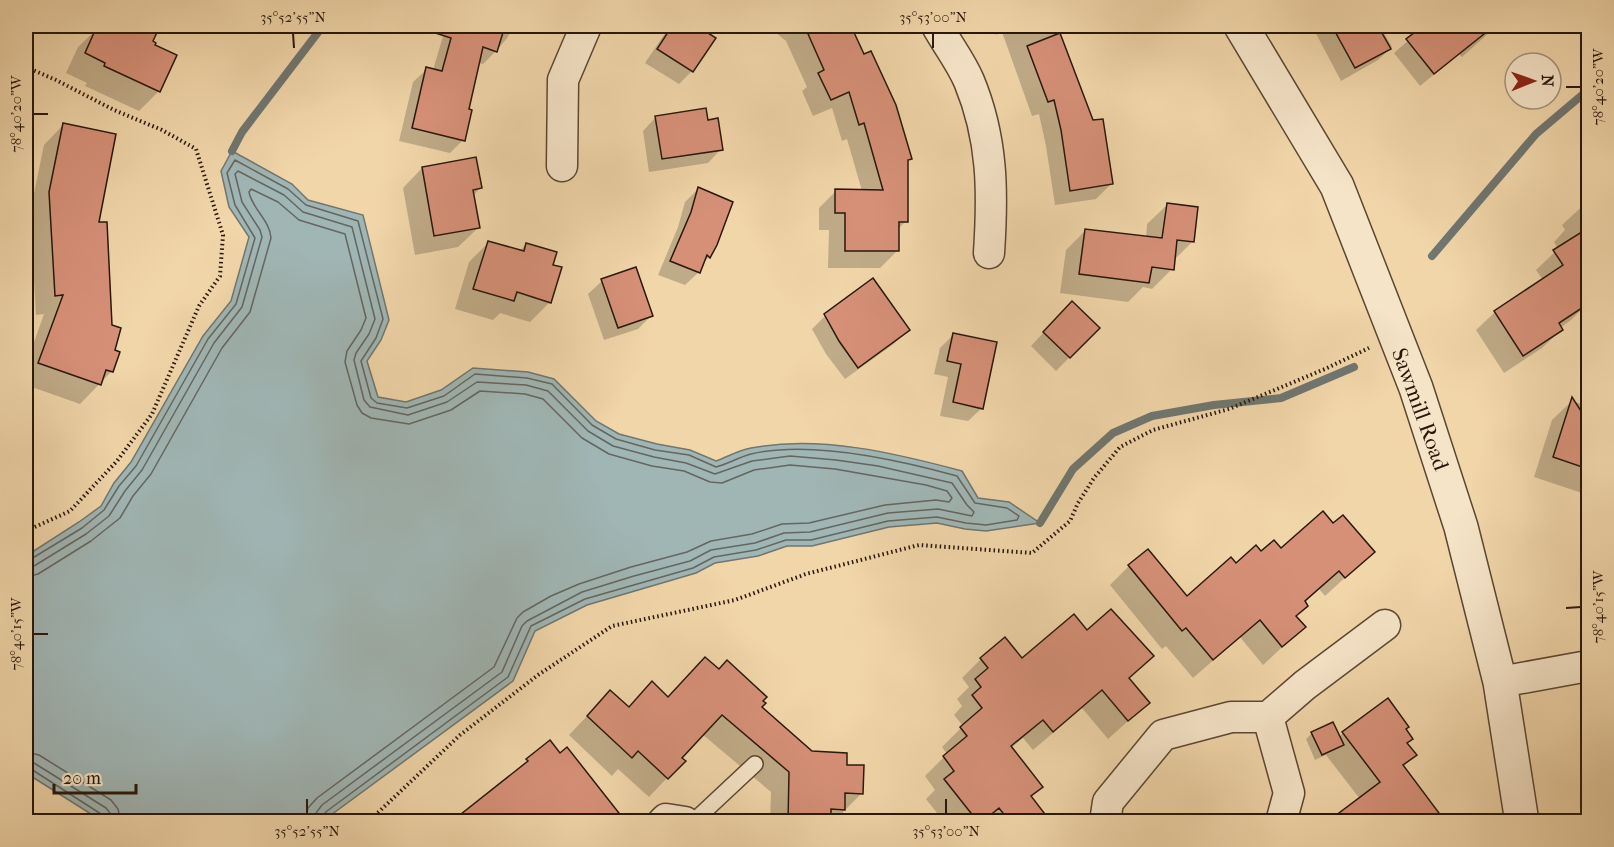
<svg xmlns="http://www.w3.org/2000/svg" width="1614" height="847" viewBox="0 0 1614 847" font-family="'IM FELL French Canon',serif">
  <rect width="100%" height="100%" fill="#f1d6aa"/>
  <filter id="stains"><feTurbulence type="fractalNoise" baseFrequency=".00333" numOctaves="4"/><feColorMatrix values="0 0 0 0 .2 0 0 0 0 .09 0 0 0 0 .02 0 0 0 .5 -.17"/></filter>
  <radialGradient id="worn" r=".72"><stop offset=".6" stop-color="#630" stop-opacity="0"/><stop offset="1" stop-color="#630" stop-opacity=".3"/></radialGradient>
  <path fill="#a0b6b5" stroke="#707671" stroke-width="1.5" d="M232,151L292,184L308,200L363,215L389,320L381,340L367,361L378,397L406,402L441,390L473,368L528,372L554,379L596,421L619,434L657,444L690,450L716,461C727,457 739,450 751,448C820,435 895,453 962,471L978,498L1009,502L1040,523L986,531L965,529L937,523L889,527L812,546H787L758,556L715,563L696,573L587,605L535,631L513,681L331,815L325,821H102L26,773V556L79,522L101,506L114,483L131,462L203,336L231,301L249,237L229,207L221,171Z"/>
  <g fill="#0003">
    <path d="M115,26H158L151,42L175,56L159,91L139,111L85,86L87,83L66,73L78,47L98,28L108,33L113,31Z"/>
    <path d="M446,26H512L508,37L496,51L483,64L478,63L467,110L463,140L450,153L399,141L413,82L427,69L433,70Z"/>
    <path d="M670,26H694L714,38L692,71L679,84L645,63Z"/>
    <path d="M768,26H849L910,158L907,162L906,221L897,230V251L880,268H828L829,230H819V208L836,191H862L847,139L842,141L832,108L813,116L802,91L807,87L786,41Z"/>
    <path d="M991,26H1056L1092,122L1111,184L1096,199L1055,205L1046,146L1039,114L1032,116L1002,32L996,35Z"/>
    <path d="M1312,26H1380L1392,47L1378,60L1341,81Z"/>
    <path d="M1425,26H1486L1491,31L1462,57L1459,54L1420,86L1394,53Z"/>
    <path d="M656,117L706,121L721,149L708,163L649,172L643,131Z"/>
    <path d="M63,125L97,224L113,351L112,371L80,404L26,385V365L44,314L36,315L30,213L44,145Z"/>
    <path d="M422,168L480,188L473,196L478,228L458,247L415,255L403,188Z"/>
    <path d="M698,189L709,257L702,264L699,272L685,285L658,275L678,227L685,202Z"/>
    <path d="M1588,201V296L1587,297L1588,303L1571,320L1560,328L1561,330L1542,348L1504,373L1476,330L1495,312L1543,280L1536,270L1558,249L1554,242L1565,230L1562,225Z"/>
    <path d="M1167,205L1192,242L1173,261L1172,269L1152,289L1143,287L1128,302L1060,293L1066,250L1086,230L1146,238L1147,224Z"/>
    <path d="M489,242L520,251L526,244L551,266L550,302L530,322L500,313L493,320L455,309L469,262Z"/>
    <path d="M602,281L651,316L638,329L604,340L588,294Z"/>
    <path d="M825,316L908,330L895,343L845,379L826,354L812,329Z"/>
    <path d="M1059,316L1098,328L1056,371L1031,346Z"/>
    <path d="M953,335L982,408L968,421L940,416L948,377L934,374L940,348Z"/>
    <path d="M1572,401L1588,406V495L1534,477L1552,420Z"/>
    <path d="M1333,526L1373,552L1325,596L1319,589L1304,603L1295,617L1304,627L1263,665L1240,637L1193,678L1166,646L1162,649L1110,585L1129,566L1187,598L1236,565L1261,553L1281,550Z"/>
    <path d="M1087,632L1152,656L1128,679L1148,703L1108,739L1082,708L1033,750L1023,738L1011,748L1041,787L1030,798L1043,822H944L926,799L935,790L925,776L947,754L942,747L963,726L954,715L962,706L957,699L969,687L962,678L981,659L1005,640L1022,661Z"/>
    <path d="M610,692L628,708L633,702L668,698L760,707L812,753L845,766L862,793L843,812L842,822H770L771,792L702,734L680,758L667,778L649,797L618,769L612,776L569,735Z"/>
    <path d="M1405,729L1406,744L1415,755L1403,767L1437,812L1428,822H1332L1360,799L1326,755L1315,760L1306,739L1312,733L1339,737L1343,733Z"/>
  </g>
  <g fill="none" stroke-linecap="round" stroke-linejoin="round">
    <g stroke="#646660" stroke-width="1.5">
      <path d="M26,560L31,559L82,528L104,510L119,486L136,466L208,339L236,304L255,238L235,205L227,173L235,160L288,189L306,205L358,221L383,319L376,338L361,361L371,398L377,403L407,408L444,396L475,374L527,378L552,384L592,425L616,439L655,450L689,455L716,467C728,464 739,457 751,454C810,440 899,460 957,476L975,503L1007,508L1019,516L1017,520L986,525L966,523L937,517L888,521L811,540H786L756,550L714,557L693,568L585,599L531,626L508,677L327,811L322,816L321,822"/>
      <path d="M26,568L34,566L86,534L109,516L125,491L142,470L214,343L242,307L262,237L260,230L242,202L235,174L238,171L284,195L303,212L352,227L375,319L369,334L356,353L354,360L364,400L370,407L408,415L447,402L477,382L526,385L548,391L588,431L613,446L654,457L686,463L715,474L752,461L790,456L836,460L878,466L952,483L967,505L974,512L972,516L938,509L888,513L810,532L784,533L755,543L711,550L690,561L634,576L582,592L527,621L522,626L502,672L322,805L316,813L314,822"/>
      <path d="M26,577L38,574L91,541L120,518L133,496L151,474L222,348L250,312L271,238C270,220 252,209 249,192L251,189L278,202L299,220L345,234L366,318L361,330L347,351L345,362L357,405L362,413L371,418L409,424L451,410L480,391L525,394L543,399L582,438L609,454L652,466L684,471L710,482L722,483L754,470L790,465L835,469L926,485L947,491L952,498L949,502L936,500L885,505L809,523L782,524L752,534L711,541L687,552L631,567L579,584L551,596L523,612L517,618L494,667L317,798L308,808L305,822"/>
      <path d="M26,752L39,755L111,800L118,809L121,822"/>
      <path d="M26,761L34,763L106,808L110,813L112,822"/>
      <path d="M26,768L31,769L101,814L104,822"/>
    </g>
    <g stroke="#707671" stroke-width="8">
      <path d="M232,151L242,132L319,31V26"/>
      <path d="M1432,256L1536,134L1588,90"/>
      <path d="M1040,523L1073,469L1113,433L1152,416L1214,405L1281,398L1354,367"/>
    </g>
  </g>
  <g fill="#d69078" stroke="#28170a" stroke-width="1.5">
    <path d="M97,26L109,31L110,28L121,33L124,26H160L153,41L156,43L155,45L177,55L160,92L104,66L105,63L85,53Z"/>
    <path d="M430,26H505L497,52L483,47L469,109L472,110L465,141L412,128L426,67L442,71L451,38L429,31Z"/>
    <path d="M672,26H697L716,38L693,72L657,49Z"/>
    <path d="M827,26H851L864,54L871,51L896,105L912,159L908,160V222H899V251H845V213H835V189L883,190L864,123L859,125L849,92L831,100L818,73L824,70L808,34Z"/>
    <path d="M1332,26H1378L1391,49L1355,68Z"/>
    <path d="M1423,26H1494L1434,74L1406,39Z"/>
    <path d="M1060,33L1093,120L1103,119L1113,184L1070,191L1061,130L1054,100L1048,102L1027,46Z"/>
    <path d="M706,108L708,120L718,118L723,150L662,159L655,116Z"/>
    <path d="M63,123L116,134L99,222H107L112,325L121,328L115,350L120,352L113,372L106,370L101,385L38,363L63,295L55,296L49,192Z"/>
    <path d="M476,157L482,188L473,190L480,228L434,236L422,167Z"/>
    <path d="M698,187L733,202L717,245L710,258L707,255L700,273L670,261L691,212Z"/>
    <path d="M1167,203L1198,207L1194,242L1177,240L1174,270L1152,267L1149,283L1079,274L1085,229L1162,238Z"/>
    <path d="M1588,228V304L1559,323L1563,330L1523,356L1494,311L1563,265L1553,250Z"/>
    <path d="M488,241L524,251L526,243L557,252L553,265L562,267L551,303L517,292L514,301L473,289Z"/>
    <path d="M636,267L653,316L618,328L601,279Z"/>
    <path d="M873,278L910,330L858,368L839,341L824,314Z"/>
    <path d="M1072,301L1100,328L1070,358L1043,332Z"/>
    <path d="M953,333L997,342L983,409L953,402L961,364L947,361Z"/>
    <path d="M1572,397L1588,422V469L1553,457Z"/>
    <path d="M1323,511L1333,523L1343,515L1375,552L1345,578L1339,571L1305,601L1308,606L1296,616L1306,627L1282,647L1260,620L1213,660L1186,628L1182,631L1128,565L1148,549L1187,596L1231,557L1236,563L1256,545L1261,551L1274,540L1281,548Z"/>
    <path d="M1111,609L1154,656L1129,678L1150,703L1128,721L1102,690L1053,732L1043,720L1011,746L1043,787L1031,796L1051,822H1010L999,808L982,822H978L944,779L954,771L943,756L967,736L960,727L982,708L972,695L981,687L975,679L988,668L980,658L1005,637L1022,658L1074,614L1087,630Z"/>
    <path d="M705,657L719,669L727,660L767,697L763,701L766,703L762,707L812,751L847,753V765H864L863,794L845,793V810L831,809V822H788L789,772L722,715L682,758L686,761L668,779L638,751L632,758L587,716L610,690L629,707L652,681L668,697Z"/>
    <path d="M1388,698L1409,727L1406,729L1413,739L1407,743L1417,755L1403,765L1439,813L1426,822H1327L1380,782L1342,732Z"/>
    <path d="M1333,722L1344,745L1322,755L1311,732Z"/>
    <path d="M550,740L560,753L567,747L626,822H451L528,761L526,759Z"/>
  </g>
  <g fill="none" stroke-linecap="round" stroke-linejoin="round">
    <defs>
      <path id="service" d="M693,822L755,764"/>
      <g id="minor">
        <path d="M937,26C947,44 961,62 969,81C993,139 993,192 989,253"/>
        <path d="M562,166L563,80L586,26"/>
        <path d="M1500,682L1588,666"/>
        <path d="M1268,717L1289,793L1281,822"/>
        <path d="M663,822L666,819L685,822"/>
        <path d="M1105,822L1108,802L1163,735L1231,717H1268L1305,685L1385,625"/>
      </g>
      <path id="tertiary" d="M1241,26L1337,186L1416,388L1461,527L1500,682L1522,822"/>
    </defs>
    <use href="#service" stroke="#5a4732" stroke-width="18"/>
    <use href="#minor" stroke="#5a4732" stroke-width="33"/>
    <use href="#tertiary" stroke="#5a4732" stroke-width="36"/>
    <g stroke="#28170a" stroke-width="4" stroke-dasharray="1.5 3" stroke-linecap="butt">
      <path d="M26,67L56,80L114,110L162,130L196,149L223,235L220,276L199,306L152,414L117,461L70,511L26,531"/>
      <path d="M368,822L460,735L538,675L612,626L735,600L806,574L919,545L1032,553L1070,521L1078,503L1094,478L1120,447L1153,430L1229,409L1325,369L1369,348"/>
    </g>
    <use href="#service" stroke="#f6e4c8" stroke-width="15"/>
    <use href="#minor" stroke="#f6e4c8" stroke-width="30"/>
    <use href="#tertiary" stroke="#f6e4c8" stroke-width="33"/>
  </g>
  <path fill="none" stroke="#28170a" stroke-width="2" d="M293,33L294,48M933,33V48M1566,87H1581M33,114H48M1566,608L1581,607M33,634H48M307,799V814M946,799V814"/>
  <g text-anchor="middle" stroke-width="4.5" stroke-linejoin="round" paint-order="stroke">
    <g font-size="22" fill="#28170a" stroke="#f6e4c8">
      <text transform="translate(1421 409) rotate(70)" y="8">Sawmill Road</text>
    </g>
  </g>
  <rect width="1614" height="847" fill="none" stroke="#f1d6aa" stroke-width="66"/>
  <g transform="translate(1533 81) rotate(89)"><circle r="28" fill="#f6e4c8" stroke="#a4927c" stroke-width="1.5"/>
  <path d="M0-4.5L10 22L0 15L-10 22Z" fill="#8f2418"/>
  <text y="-9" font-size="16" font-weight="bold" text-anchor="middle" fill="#28170a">N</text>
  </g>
  <path d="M54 784v9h82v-9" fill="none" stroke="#28170a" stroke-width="3"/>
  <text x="63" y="784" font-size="18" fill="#28170a" stroke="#f6e4c8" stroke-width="4.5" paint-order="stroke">20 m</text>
  <rect x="33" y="33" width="1548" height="781" fill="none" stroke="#28170a" stroke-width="2"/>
  <g font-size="15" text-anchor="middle" fill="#28170a">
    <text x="293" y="22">35°52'55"N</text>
    <text x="933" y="22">35°53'00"N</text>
    <text transform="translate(1598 87) rotate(-90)" y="5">78°40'20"W</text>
    <text transform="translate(16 114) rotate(-90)" y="5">78°40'20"W</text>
    <text transform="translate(1598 607) rotate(-90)" y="5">78°40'15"W</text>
    <text transform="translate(16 634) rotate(-90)" y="5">78°40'15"W</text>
    <text x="307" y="836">35°52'55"N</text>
    <text x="946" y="836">35°53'00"N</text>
  </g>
  <rect width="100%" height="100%" filter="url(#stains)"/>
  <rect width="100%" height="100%" fill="url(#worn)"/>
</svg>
